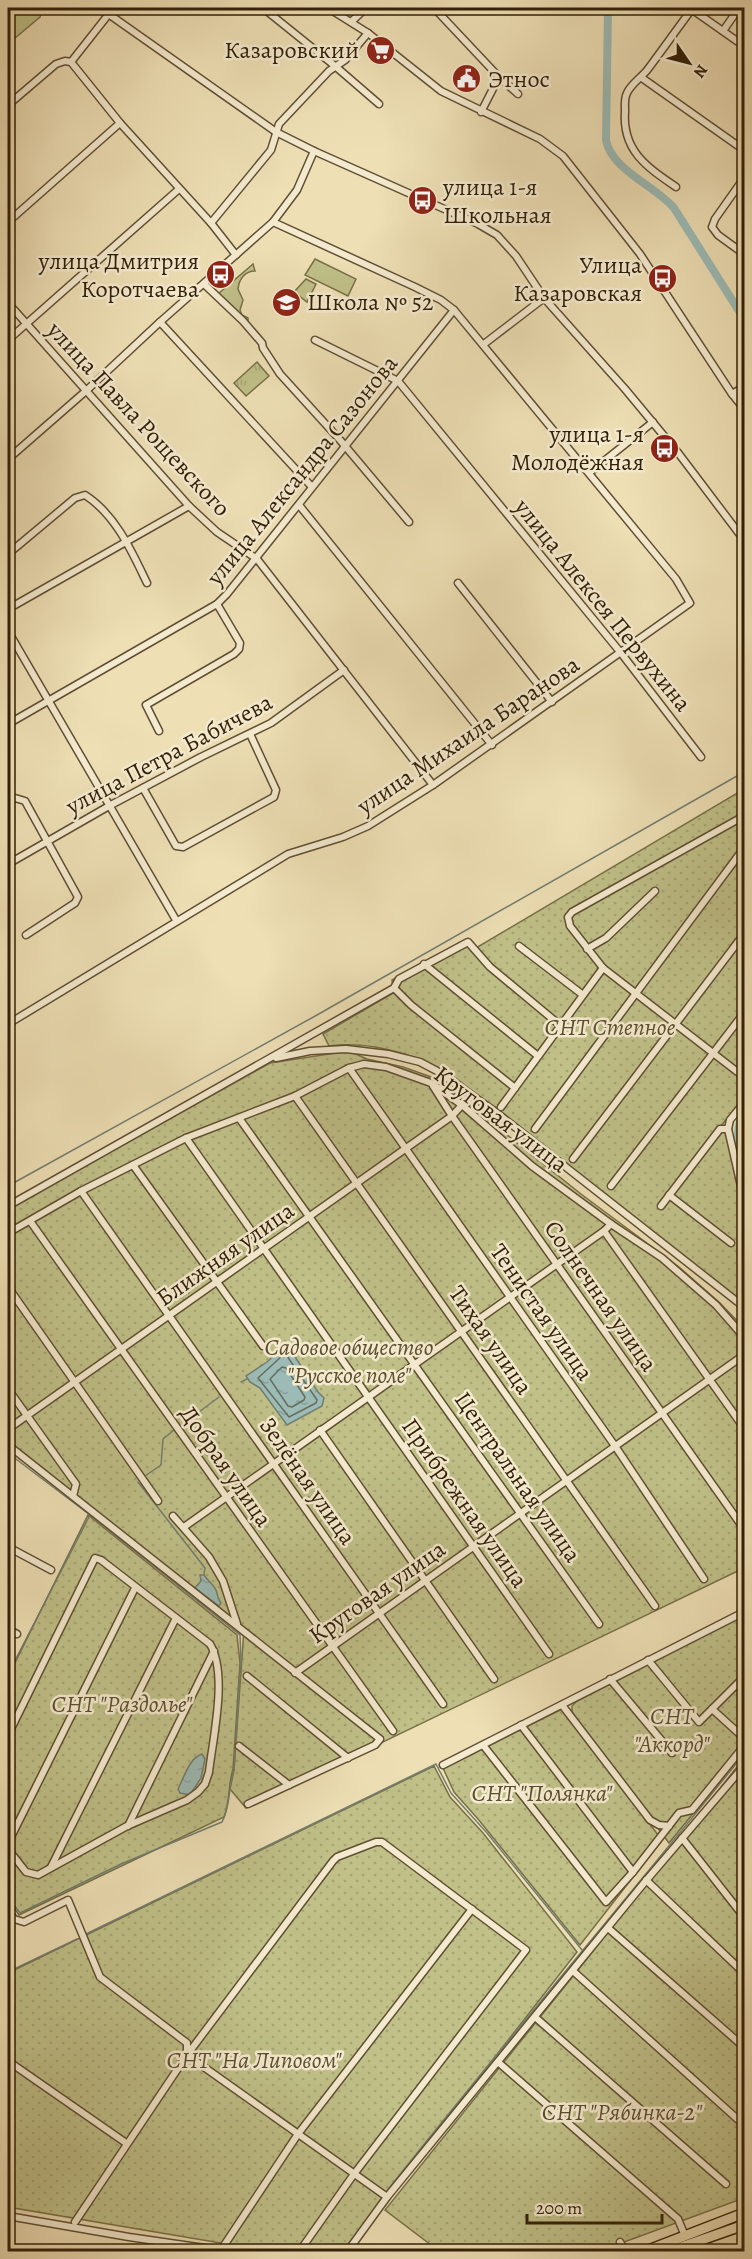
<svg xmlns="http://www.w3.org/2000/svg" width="752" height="2259" viewBox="0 0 752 2259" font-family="Alegreya,serif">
  <defs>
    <pattern id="park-tufts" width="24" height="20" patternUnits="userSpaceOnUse" patternTransform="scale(1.5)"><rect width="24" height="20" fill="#c0c088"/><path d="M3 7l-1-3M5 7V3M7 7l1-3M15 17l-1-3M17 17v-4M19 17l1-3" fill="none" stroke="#a5a574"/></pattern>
    <pattern id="garden-dots" width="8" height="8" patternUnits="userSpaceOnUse" patternTransform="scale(1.5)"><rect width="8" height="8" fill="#c0c088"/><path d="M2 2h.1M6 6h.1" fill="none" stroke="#a5a574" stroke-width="1.8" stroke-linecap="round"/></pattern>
    <pattern id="water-ripples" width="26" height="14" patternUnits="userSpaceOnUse" patternTransform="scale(1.5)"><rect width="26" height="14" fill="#9cbbb6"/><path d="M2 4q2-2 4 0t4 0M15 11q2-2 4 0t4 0" fill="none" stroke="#87a09b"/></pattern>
  </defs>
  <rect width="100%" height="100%" fill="#eedfb5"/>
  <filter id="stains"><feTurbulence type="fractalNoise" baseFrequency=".00333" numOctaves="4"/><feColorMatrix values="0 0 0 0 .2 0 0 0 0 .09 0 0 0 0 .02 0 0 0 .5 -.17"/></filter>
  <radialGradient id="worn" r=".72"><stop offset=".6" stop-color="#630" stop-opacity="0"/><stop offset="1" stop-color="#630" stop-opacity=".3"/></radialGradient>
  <g fill="#c0c088" stroke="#787048" stroke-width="1.5">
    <path d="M8,8H43L40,17L8,44Z"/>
    <path d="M315,259L356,279L348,296L305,275Z"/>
    <path d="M253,264L255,271C245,271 239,279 238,289L243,300L240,310L242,315L248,318V322L218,294Z"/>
    <path d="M306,279L316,284L307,302L294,292Z"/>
  </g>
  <path fill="url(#park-tufts)" stroke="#787048" stroke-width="1.5" d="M257,362L269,376L246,396L234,383Z"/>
  <g fill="url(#garden-dots)" stroke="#787048" stroke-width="1.5">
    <path d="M744,789V1097L721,1126L727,1131L744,1222V1305L479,1096C466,1087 454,1075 441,1069C408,1052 366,1041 329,1046L323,1034L393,993L392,980L467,939L476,948Z"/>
    <path d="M349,1051L367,1059L403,1067L437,1079L581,1194L679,1267L720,1303L744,1328V1568L246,1808L230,1789L234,1770L244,1629L8,1442V1209L270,1063Z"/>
    <path d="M88,1515L237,1635L240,1663L233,1769C228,1785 230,1802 224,1817L19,1915L8,1899V1677Z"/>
    <path d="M744,1615V1751L669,1843L572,1713V1706L577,1701Z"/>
    <path d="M562,1709L662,1840L580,1945L478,1819L454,1792L443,1768Z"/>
    <path d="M744,1758V2198L597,2252L439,2251L385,2210L586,1960Z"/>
    <path d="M434,1766L450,1797L483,1833L577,1952L343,2251H268L8,2207V1973Z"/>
  </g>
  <g fill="url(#water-ripples)" stroke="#717d70" stroke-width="1.5">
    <path d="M283,1347L290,1349L318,1392L324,1398L322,1406L287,1425L260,1388L250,1382L246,1376L267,1362Z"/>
    <path d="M200,1575H204C208,1581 213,1584 216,1590C218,1595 217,1598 221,1603L219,1606L195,1588L201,1581Z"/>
    <path d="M202,1754L205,1759L201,1778L190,1795L180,1793L178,1789C184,1778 189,1758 202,1754Z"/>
  </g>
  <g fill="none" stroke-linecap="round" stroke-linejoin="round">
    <g stroke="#666d5e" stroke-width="1.5">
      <path d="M283,1355L287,1356L317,1400L316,1403L289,1417L258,1378Z"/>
      <path d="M282,1367L286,1368L305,1397L304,1400L292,1407L288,1406L270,1379Z"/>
    </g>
    <g stroke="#717d70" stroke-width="1.5">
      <path d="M8,1186L317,1015L744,772"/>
      <path d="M241,1382L247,1379"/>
      <path d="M180,1426L219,1397"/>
      <path d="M8,1453L90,1515L240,1635L241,1661L234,1770C228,1787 231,1806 222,1822L121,1864L20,1913L8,1897"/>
      <path d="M145,1476L161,1465L163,1439L174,1430"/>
      <path d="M138,1482L205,1568L204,1574"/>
      <path d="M8,1674L90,1515"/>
      <path d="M86,1934L436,1764L451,1793L487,1833L582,1950"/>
      <path d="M8,1972L77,1939"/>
      <path d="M386,2192C503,2044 626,1900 744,1754"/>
    </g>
    <g stroke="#9cbbb6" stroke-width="8">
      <path d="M608,8L606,140C611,169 655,186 674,208L739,311L744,316"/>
      <path d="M744,1115C732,1131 741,1151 744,1169"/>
    </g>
    <defs>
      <g id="minor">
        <path d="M100,8L276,132L314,151L478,224L497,235L516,256L544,298L625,389L679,454L744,540"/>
        <path d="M263,8L335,66L379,104"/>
        <path d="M328,8L368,33L441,91L540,139L563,156L640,254L732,394L744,409"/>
        <path d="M434,8L499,77L518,94"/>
        <path d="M690,8L744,46"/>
        <path d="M351,22L366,8"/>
        <path d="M723,31L739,8"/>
        <path d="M71,62L120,123L211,223L236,255"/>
        <path d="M71,62L108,15"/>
        <path d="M642,78L744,150"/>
        <path d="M8,105L56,64L65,61L71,62"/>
        <path d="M481,112L499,77"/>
        <path d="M744,178L715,219L712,227L718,235L744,254"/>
        <path d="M676,187C647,167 622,151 625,111C625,105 624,99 627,93C631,84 642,77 648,69C663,49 677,29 692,9"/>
        <path d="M8,222L120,123"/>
        <path d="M211,223L271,150L279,124L329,71L345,60L368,33"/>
        <path d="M204,284L243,321L262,343L263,348L280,374L340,440L409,522"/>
        <path d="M8,303L189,506L217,532L257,559L433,785"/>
        <path d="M160,322L312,487"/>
        <path d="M8,340L179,189"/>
        <path d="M315,340L398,381L621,653L701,757"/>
        <path d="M484,344L544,298"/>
        <path d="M732,394L744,387"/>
        <path d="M8,459L87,390L160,322L273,222L297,190L314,151"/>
        <path d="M589,473L653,422"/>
        <path d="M299,505L492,745"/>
        <path d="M8,554L75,498L85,495C116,515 132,552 147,583"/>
        <path d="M458,583L552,702"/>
        <path d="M8,609L189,506"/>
        <path d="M8,631L176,920"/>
        <path d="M8,724L217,604L227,594L454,310"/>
        <path d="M159,731L146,705L234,654L239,649L240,643L217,604"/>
        <path d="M143,788L176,846L183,847L274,797L276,790L250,734"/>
        <path d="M8,802L15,798L25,801L78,897L75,903L26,935"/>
        <path d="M744,816L572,912L568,917L570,926L603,968L744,1077"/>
        <path d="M8,864L109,806L201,757L271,723L344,670"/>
        <path d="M519,946L583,995"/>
        <path d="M587,949L606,938L655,891"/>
        <path d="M424,964L538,1056"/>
        <path d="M394,988L411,1005L515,1088"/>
        <path d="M8,1024L288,854L343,837L368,826L433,785L690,603L676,579L454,310L441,300L415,287L273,222"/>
        <path d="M276,1058L310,1051L346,1049L388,1054L420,1062L437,1071L497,1113L744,1307"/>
        <path d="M349,1068L615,1446L704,1579"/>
        <path d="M433,1086L452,1116L744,1529"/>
        <path d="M295,1096L655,1606"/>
        <path d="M744,1103L730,1120L728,1129L744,1199"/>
        <path d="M501,1107L603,968"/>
        <path d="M239,1118L599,1624"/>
        <path d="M535,1129L744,848"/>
        <path d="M186,1138L549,1654"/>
        <path d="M573,1159L744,934"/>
        <path d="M133,1165L263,1346"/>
        <path d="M611,1186L744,1013"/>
        <path d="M81,1191L443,1704"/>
        <path d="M669,1195L731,1243"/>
        <path d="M8,1206L394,988L399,979L468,942L490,967L561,1026"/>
        <path d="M661,1206L720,1129H728"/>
        <path d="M30,1221L393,1731"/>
        <path d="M604,1231L744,1428"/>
        <path d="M8,1233L81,1191L186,1138L295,1096L349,1068L364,1064L386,1067L431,1083L462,1105L532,1166L611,1224L662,1258L716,1305L744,1337"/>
        <path d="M8,1287L158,1501"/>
        <path d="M8,1389L76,1484L73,1496"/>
        <path d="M8,1429L405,1149L452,1116L462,1105"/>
        <path d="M320,1430L494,1679"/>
        <path d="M8,1445L380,1739L375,1745L248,1804"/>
        <path d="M173,1516L209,1557L223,1581L237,1624"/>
        <path d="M184,1527L604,1231L611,1224"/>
        <path d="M8,1547L51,1570"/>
        <path d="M8,1629L17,1634"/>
        <path d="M648,1660L699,1722L744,1677"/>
        <path d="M295,1673L744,1355"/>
        <path d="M247,1676L348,1758"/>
        <path d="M610,1679L672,1753"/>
        <path d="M562,1705L650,1820L659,1825L669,1826"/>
        <path d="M712,1709L744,1738"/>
        <path d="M8,1714L14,1720"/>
        <path d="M521,1725L633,1872"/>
        <path d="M8,1735L95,1558L101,1560L210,1644C228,1674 213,1737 209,1772L205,1784L198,1792L187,1800L127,1826L38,1875L26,1872L8,1849"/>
        <path d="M483,1745L606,1902L633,1872L679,1813L692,1810L744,1746"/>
        <path d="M239,1746L289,1785"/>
        <path d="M443,1765L744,1612"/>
        <path d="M128,1826L214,1651"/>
        <path d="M682,1838L744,1917"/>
        <path d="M8,1843L135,1588"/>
        <path d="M51,1867L176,1618"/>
        <path d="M646,1880L744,1973"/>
        <path d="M8,1910L14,1919L24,1922L68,1900L100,1977L187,2043V2055L387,2197"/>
        <path d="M608,1928L744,2047"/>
        <path d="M573,1971L744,2125"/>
        <path d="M535,2017L726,2184"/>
        <path d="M8,2061L126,2143"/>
        <path d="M498,2062L678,2219L685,2236"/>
        <path d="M8,2216L129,2237L232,2252"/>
        <path d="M75,2222L187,2055L333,1861L337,1857L376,1842H382L526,1950L354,2174L299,2252"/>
        <path d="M620,2242L626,2252"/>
        <path d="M221,2250L298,2134L472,1909"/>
        <path d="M347,2252L387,2197L644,1883L744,1766"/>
      </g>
      <g id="highway">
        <path d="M643,2252L744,2213"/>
        <path d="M667,2252L744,2225"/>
      </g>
    </defs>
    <use href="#minor" stroke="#604f32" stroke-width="9"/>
    <use href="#highway" stroke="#311f07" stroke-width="12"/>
    <use href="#minor" stroke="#f4eacf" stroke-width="6"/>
    <use href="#highway" stroke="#eedfb5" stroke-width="9"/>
  </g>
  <defs>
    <symbol id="supermarket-disc" viewBox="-11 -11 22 22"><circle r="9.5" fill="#8f2418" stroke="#f4eacf"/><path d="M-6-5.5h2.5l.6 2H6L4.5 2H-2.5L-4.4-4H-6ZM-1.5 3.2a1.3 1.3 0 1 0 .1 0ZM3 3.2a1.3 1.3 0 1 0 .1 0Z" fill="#fff"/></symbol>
    <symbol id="civic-disc" viewBox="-11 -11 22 22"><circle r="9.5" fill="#8f2418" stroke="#f4eacf"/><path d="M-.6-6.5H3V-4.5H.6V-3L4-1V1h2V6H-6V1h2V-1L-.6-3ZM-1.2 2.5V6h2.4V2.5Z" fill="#fff"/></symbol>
    <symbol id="bus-disc" viewBox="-11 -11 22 22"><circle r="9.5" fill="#8f2418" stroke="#f4eacf"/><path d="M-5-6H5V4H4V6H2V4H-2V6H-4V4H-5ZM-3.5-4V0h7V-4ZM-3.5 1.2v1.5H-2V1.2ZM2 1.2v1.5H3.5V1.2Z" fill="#fff"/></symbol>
    <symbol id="school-disc" viewBox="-11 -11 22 22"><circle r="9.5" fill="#8f2418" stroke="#f4eacf"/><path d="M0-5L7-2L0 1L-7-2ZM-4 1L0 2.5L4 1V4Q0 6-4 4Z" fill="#fff"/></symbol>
  </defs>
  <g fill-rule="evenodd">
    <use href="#supermarket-disc" x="364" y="34" width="33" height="33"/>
    <use href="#civic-disc" x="450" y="62" width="33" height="33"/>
    <use href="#bus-disc" x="406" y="184" width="33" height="33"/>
    <use href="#bus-disc" x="204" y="258" width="33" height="33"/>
    <use href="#bus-disc" x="646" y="262" width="33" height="33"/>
    <use href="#school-disc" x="270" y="286" width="33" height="33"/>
    <use href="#bus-disc" x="648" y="432" width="33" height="33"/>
  </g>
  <g text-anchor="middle" stroke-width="5" stroke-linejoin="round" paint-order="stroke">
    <g font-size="24" fill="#311f07" stroke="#f4eacf" text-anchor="end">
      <text x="359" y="58">Казаровский</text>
      <text x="488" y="87" text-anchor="start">Этнос</text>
      <text x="443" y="195" text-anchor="start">улица 1-я<tspan x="443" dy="28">Школьная</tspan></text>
      <text x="199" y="269">улица Дмитрия<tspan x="199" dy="28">Коротчаева</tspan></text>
      <text x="642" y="273">Улица<tspan x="642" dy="28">Казаровская</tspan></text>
      <text x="307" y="310" text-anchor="start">Школа № 52</text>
      <text x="644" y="442">улица 1-я<tspan x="644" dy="28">Молодёжная</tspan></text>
    </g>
    <g font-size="24" fill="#311f07" stroke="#f4eacf">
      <text transform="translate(139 419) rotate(47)" y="8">улица Павла Рощевского</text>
      <text transform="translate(302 470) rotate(-51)" y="8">улица Александра Сазонова</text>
      <text transform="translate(603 605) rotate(51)" y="8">улица Алексея Первухина</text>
      <text transform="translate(468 735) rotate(-34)" y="8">улица Михаила Баранова</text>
      <text transform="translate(169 754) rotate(-28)" y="8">улица Петра Бабичева</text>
      <text transform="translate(501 1119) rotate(37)" y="8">Круговая улица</text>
      <text transform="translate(225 1254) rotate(-35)" y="8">Ближняя улица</text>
      <text transform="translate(601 1296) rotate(55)" y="8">Солнечная улица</text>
      <text transform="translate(542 1312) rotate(55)" y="8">Тенистая улица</text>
      <text transform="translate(491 1340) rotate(55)" y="8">Тихая улица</text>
      <text transform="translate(226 1466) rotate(55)" y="8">Добрая улица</text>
      <text transform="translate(518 1477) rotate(55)" y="8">Центральная улица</text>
      <text transform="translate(308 1481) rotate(55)" y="8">Зелёная улица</text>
      <text transform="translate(465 1503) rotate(55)" y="8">Прибрежная улица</text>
      <text transform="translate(377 1592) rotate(-35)" y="8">Круговая улица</text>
    </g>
    <g font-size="24" font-style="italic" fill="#5c4f2e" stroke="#f4eacf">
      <text x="610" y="1035">СНТ Степное</text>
      <text x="349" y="1355">Садовое общество<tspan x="349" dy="28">"Русское поле"</tspan></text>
      <text x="122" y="1712">СНТ "Раздолье"</text>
      <text x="672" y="1724">СНТ<tspan x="672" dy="28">"Аккорд"</tspan></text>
      <text x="542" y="1801">СНТ "Полянка"</text>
      <text x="254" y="2068">СНТ "На Липовом"</text>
      <text x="622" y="2120">СНТ "Рябинка-2"</text>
    </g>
  </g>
  <rect width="752" height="2259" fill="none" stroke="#eedfb5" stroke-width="30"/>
  <rect x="9" y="9" width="734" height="2241" fill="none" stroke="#311f07" stroke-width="3"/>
  <rect x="15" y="15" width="722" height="2229" fill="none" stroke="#311f07" stroke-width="1.5"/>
  <g transform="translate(689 63) rotate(125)" stroke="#f4eacf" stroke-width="4.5" paint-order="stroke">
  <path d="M0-4.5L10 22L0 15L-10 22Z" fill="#311f07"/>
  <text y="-9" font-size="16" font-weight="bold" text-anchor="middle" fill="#311f07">N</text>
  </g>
  <path d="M527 2214v9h135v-9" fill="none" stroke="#311f07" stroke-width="3"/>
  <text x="536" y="2214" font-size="18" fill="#311f07" stroke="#f4eacf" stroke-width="4.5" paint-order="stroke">200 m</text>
  <rect width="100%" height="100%" filter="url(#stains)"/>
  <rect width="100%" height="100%" fill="url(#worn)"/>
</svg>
